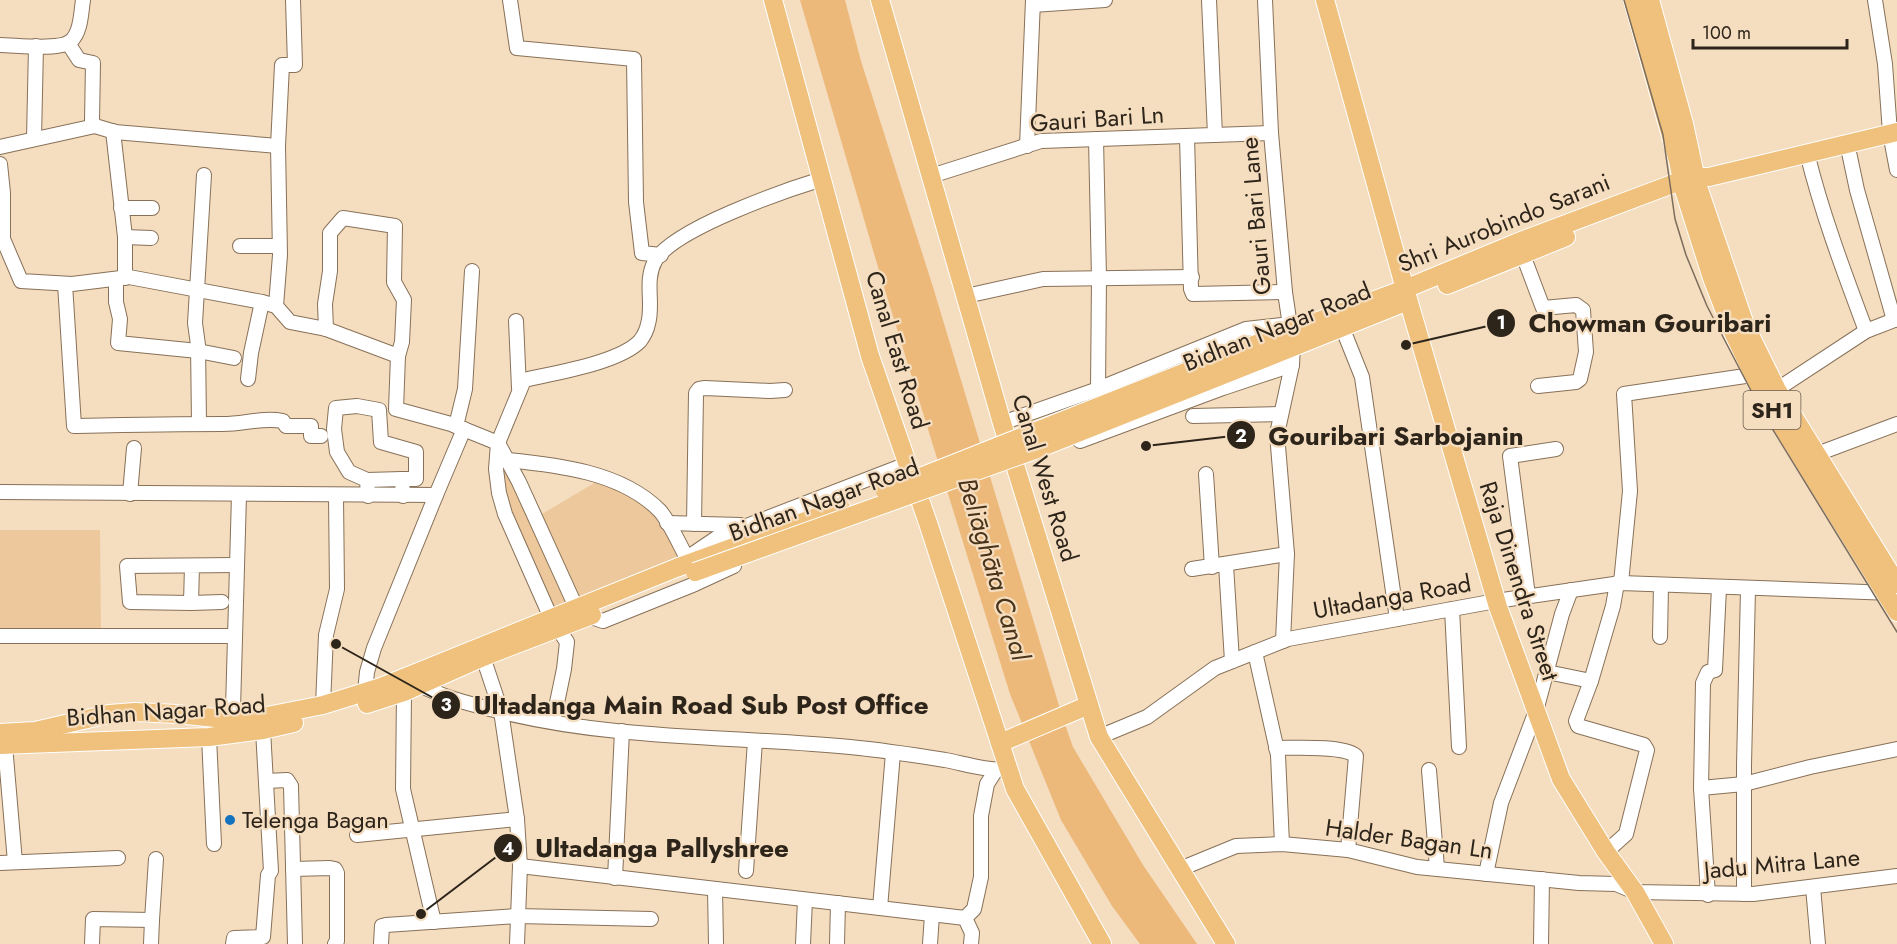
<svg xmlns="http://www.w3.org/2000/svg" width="1897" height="944" viewBox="0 0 1897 944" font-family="Jost,sans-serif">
  <rect width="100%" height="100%" fill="#f5ddc0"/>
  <g fill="#edc89c">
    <path d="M499,453L572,609L554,617L510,523Z"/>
    <path d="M596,482L629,493L655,517L680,559L579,605L537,517Z"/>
    <path d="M0,530H100L101,634H0Z"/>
  </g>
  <path fill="#ecb97a" d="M800,0H845L861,61L933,287L1063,719L1073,747L1143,865L1197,944H1140L1112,906L1061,820L1010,694L880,274Z"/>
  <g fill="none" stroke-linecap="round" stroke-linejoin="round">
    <defs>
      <g id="minor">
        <path d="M510,0L517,48L634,59L636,202L642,253L661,255"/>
        <path d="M1209,0L1215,135"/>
        <path d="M1265,0L1271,133L1285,292L1293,346L1292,365L1277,434L1287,554L1283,641"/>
        <path d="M1875,0L1885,64L1890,133L1897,170"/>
        <path d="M1033,5L1105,0"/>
        <path d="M68,43L79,60L93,63L92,121L95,126L115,132L278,146"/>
        <path d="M0,45C16,45 60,51 71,41C81,32 81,13 83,0"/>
        <path d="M113,131L125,237V278"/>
        <path d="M1187,136L1191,289L1193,294L1285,292"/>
        <path d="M34,139L36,46"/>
        <path d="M1096,139L1099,278L1098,389"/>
        <path d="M1847,143L1857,190L1894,320"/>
        <path d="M1027,146L1033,0"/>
        <path d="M0,147L95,126"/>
        <path d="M1807,153C1822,214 1844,272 1866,331"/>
        <path d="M0,164L3,193V239"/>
        <path d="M931,176L1041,141L1271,133"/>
        <path d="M121,208H152"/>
        <path d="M125,237L151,238"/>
        <path d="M0,239H3L21,281L72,284L129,277L262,302L276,306L290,322L326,329L398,356L396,409L451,424L498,443L519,482L580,616"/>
        <path d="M240,246H279"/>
        <path d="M1523,255L1543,308L1576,305L1583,310L1586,352L1580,379L1576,382L1538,386"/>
        <path d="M116,279V302L120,319L118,343L198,351L234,358"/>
        <path d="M65,284L74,426C124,425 173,424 223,424C244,424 263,417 283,421L286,426H311V436H321"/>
        <path d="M966,296L1043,279L1192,277"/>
        <path d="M276,306L280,255L278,146L282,65H295L293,0"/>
        <path d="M516,321L519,388"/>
        <path d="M1342,327L1362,377L1397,619"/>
        <path d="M326,329L325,304L330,271V233L343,218L395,226L394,282L404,300L402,342L398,356"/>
        <path d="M248,379L251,353L262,302"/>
        <path d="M1770,394L1866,331L1897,319"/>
        <path d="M1193,416L1280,414"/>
        <path d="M199,423L198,345L195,323L204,175"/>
        <path d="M1002,423L1098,389L1246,329L1291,324"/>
        <path d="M456,426L465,389L472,271"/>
        <path d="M1080,441L1223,388L1292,365"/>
        <path d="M1817,454L1897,424"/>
        <path d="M507,460C558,465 621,472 659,510C669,520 679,544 687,558"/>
        <path d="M1206,474L1212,567"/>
        <path d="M367,480L402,479"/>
        <path d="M0,492L436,495L464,429"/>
        <path d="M130,494L134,448"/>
        <path d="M368,496L367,480L349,472L337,452L334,429L336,408L357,406L379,410L381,442L416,452V479H402L403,496"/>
        <path d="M667,523L741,525"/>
        <path d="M694,524L696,393L699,389L705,388L770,391L785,390"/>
        <path d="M684,560L718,537L907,464"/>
        <path d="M1226,565L1232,661"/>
        <path d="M192,566L191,603L130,602L127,566L237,565"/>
        <path d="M1192,569L1287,554"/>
        <path d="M1621,583L1630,491L1624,394L1752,375"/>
        <path d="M1528,596L1510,456L1556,449"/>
        <path d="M191,603L222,602"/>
        <path d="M1452,609L1459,747"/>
        <path d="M588,616L603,621L695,584L734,566"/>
        <path d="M0,636H235"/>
        <path d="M1660,637L1661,585"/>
        <path d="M1255,652L1278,755L1282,844"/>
        <path d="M483,657L501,711L517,819L520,866L517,944"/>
        <path d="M1547,672L1591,681L1613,606L1617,583"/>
        <path d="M1591,681L1576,721L1578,726L1644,745L1647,750L1626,834L1606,852"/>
        <path d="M420,685C444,698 471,704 498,711C613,740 733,736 850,747C882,750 914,755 945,760C966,764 987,771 1008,769"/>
        <path d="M365,692L367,672L374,648L436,495"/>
        <path d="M404,692L403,789L434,922"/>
        <path d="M323,705L326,635L337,589L336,496"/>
        <path d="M553,722L564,669L567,642L551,618L505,514L499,493L496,469L498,443L524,380C554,373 619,363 640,341C643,337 647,329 648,324C654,304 644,281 655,261C673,229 786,190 822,179"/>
        <path d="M236,727L233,709L239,495"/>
        <path d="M209,737L214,844"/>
        <path d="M1099,737L1147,717L1215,668L1288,639L1496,601L1621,583L1892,593"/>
        <path d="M5,745L15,862"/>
        <path d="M1276,748C1295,748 1343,745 1356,756L1348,850"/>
        <path d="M1429,770L1437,868"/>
        <path d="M266,781L287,780L291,786L295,944"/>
        <path d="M1701,788L1744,784L1810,767L1897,749"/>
        <path d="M357,835L517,819"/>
        <path d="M0,863L118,858"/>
        <path d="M520,866L965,918"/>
        <path d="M293,869L330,868L335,869L337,873V941L335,944"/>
        <path d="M1180,869L1236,846L1282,844L1348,850L1417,867L1579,883L1616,884L1635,892L1753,894L1897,876"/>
        <path d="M746,871L755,741"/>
        <path d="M1486,874L1501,803L1536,711L1562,614L1571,590"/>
        <path d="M615,878L622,731"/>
        <path d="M1813,887L1818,944"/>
        <path d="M715,889L716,944"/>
        <path d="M1744,894V765L1748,589"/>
        <path d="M1708,895L1701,788L1703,683L1708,672L1715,670L1719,588"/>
        <path d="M880,908L893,753"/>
        <path d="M92,944L93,919L152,920L156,859"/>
        <path d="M151,944L152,920"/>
        <path d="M233,944L234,938L263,937L268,875L271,871L263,730"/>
        <path d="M381,944L382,926L386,925L517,916L651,919"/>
        <path d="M803,944L805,900"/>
        <path d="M837,944L838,903"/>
        <path d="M930,944L932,915"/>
        <path d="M971,944L972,933L965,918L974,909L981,877V816L987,784L996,770"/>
        <path d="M1541,944L1542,879"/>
      </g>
      <g id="major">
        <path d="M773,0L870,356L928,523L1015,789L1102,944"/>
        <path d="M880,0L1002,423L1099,737L1226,944"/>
        <path d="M1325,0L1405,289L1498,607L1561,779L1606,852L1635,892L1664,944"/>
        <path d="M1633,0L1678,161L1684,190L1712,278L1733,332L1764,398L1897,612"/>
        <path d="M1650,0L1684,124L1697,184L1745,325L1777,390L1897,584"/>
        <path d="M1447,285L1566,237"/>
        <path d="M1251,346L1405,289L1516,243L1683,180L1695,177H1709L1897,132"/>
        <path d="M1261,360L1408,301"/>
        <path d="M367,704L404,692L483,657L592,615"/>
        <path d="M0,733L35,731L109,714L135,712L177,714L235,720L262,717L323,705L381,687L676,568L841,508"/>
        <path d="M1000,743L1089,705"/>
        <path d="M0,745L209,737L263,730L294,723"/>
      </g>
    </defs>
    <use href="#minor" stroke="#877158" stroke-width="16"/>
    <use href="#major" stroke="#fff" stroke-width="20"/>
    <use href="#minor" stroke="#fff" stroke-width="14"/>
    <use href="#major" stroke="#efc17d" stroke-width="18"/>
    <path stroke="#7b6c5b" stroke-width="1.5" d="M1624,0L1663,135L1675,219L1686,255L1707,306L1762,412L1897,632"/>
    <defs>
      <g id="major-bridge">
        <path d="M885,491L1251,346"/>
        <path d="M695,572L1040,448L1261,360"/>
      </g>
    </defs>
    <use href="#major-bridge" stroke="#fff" stroke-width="20" stroke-linecap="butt"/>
    <use href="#major-bridge" stroke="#efc17d" stroke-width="18"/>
  </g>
  <circle fill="#1572be" stroke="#f5ddc0" stroke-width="2" cx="230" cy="820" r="6"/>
  <g text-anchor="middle" stroke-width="4.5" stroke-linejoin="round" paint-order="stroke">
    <rect fill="#f5ddc0" stroke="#695c4c" stroke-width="1.5" x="1743.5" y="391" width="57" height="38" rx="4.5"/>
    <g font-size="22" font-weight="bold" fill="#2d241a">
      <text x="1772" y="418">SH1</text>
    </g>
    <g font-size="24" fill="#2d241a" stroke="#f5ddc0">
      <text transform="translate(1097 119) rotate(-4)" y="8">Gauri Bari Ln</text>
      <text transform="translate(1256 216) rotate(-95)" y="8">Gauri Bari Lane</text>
      <text transform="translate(1504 223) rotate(-22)" y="8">Shri Aurobindo Sarani</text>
      <text transform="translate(1277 327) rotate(-22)" y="8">Bidhan Nagar Road</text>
      <text transform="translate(897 350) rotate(73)" y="8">Canal East Road</text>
      <text transform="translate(1045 478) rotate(73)" y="8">Canal West Road</text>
      <text transform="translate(824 500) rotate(-20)" y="8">Bidhan Nagar Road</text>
      <text transform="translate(1519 581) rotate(72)" y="8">Raja Dinendra Street</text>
      <text transform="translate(1392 597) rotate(-10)" y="8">Ultadanga Road</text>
      <text transform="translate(166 711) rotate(-4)" y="8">Bidhan Nagar Road</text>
      <text transform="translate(1409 839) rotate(8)" y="8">Halder Bagan Ln</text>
      <text transform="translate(1782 864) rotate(-5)" y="8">Jadu Mitra Lane</text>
    </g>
    <g font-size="24" fill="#2d241a" stroke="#f5ddc0" text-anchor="start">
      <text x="242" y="828">Telenga Bagan</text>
    </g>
    <g font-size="26" font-style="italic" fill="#4a3419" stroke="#f5ddc0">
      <text transform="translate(994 569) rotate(73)" y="9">Beliāghāta Canal</text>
    </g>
  </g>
  <path fill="none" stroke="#2d241a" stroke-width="2" d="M1406 345L1501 323M1146 446L1241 435M336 644L446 705M421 914L508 848"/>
  <g fill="#2d241a" stroke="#f5ddc0" stroke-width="2">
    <circle cx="1406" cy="345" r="6"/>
    <circle cx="1146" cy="446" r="6"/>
    <circle cx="336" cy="644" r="6"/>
    <circle cx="421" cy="914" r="6"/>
    <circle cx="1501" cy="323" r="15"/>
    <circle cx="1241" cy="435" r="15"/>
    <circle cx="446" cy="705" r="15"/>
    <circle cx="508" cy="848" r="15"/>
  </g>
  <g font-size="18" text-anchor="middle" font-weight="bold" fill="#fff">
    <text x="1501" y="329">1</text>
    <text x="1241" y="442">2</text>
    <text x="446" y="711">3</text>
    <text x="508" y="855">4</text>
  </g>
  <g font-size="26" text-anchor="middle" font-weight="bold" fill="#2d241a" stroke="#f5ddc0" stroke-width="4.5" stroke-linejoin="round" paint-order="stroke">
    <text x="1650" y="332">Chowman Gouribari</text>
    <text x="1396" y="445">Gouribari Sarbojanin</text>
    <text x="701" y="714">Ultadanga Main Road Sub Post Office</text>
    <text x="662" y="857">Ultadanga Pallyshree</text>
  </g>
  <path d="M1693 39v9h154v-9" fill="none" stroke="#2d241a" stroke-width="3"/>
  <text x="1702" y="39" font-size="18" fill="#2d241a" stroke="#f5ddc0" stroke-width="4.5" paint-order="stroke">100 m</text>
</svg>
